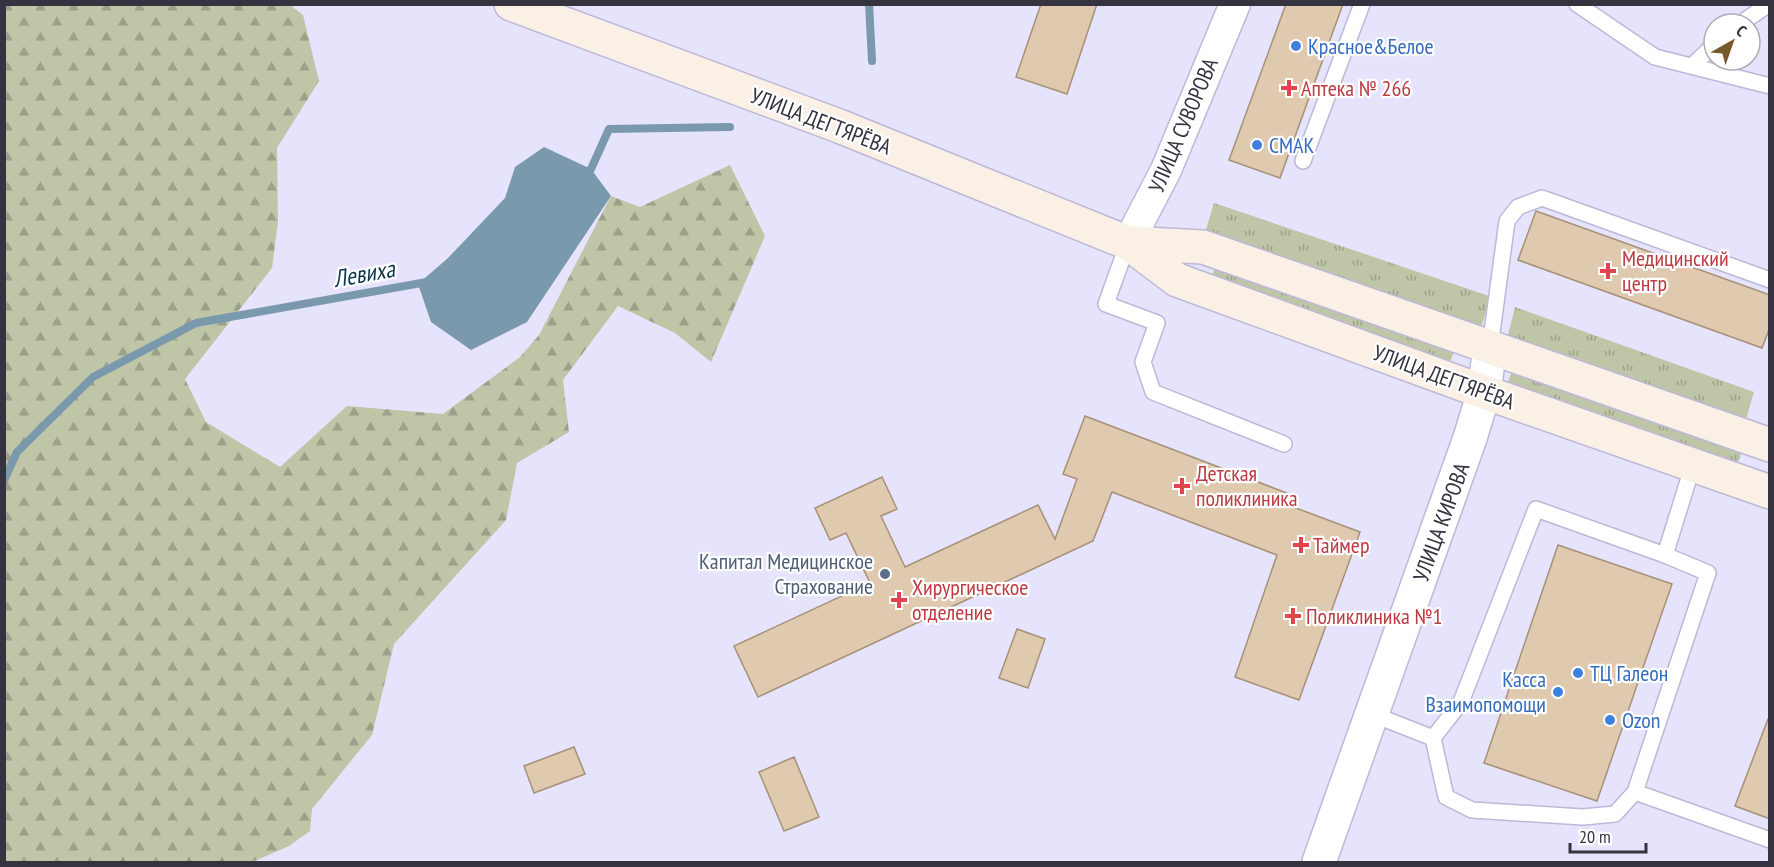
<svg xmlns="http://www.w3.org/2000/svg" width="1774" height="867" viewBox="0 0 1774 867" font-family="'PT Sans Narrow',sans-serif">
  <defs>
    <pattern id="grass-tufts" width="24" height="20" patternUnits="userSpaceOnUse" patternTransform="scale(1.5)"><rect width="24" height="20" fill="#bfc5a7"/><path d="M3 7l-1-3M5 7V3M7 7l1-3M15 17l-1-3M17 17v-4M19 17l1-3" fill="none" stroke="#9ca189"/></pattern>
    <pattern id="forest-firs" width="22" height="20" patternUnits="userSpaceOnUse" patternTransform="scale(1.5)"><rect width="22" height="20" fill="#bfc5a7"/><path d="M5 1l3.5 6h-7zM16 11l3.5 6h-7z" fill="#9ca189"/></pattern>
  </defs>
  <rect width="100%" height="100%" fill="#e6e3fd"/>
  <g fill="url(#grass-tufts)">
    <path d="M1214,203L1492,297L1480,329L1205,233Z"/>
    <path d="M1215,267L1454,351L1450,363L1211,280Z"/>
    <path d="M1515,307L1754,392L1745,423L1507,339Z"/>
    <path d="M1512,371L1742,451L1737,464L1507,384Z"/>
  </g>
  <path fill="url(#forest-firs)" d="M290,5L303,15L319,81L277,148L278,222L272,268L185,379L206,422L280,467L347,406L443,414L520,357L539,335L611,196L640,207L730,165L765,236L711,362L675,333L618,306L563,380L569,432L517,463L506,520L394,644L372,735L312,809L310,831L289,846L252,862H5V5Z"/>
  <path fill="#7b99ac" d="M544,147L591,169L611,196L527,322L471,350L431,322L418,284L448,258L505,198L515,167Z"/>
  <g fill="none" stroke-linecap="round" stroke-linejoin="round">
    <g stroke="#7b99ac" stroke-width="8">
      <path d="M869,4L872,61"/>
      <path d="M584,175L591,169L609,129L730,127"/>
      <path d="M4,480L17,452L93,377L196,323L427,282"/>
    </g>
  </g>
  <g fill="#e0caaf" stroke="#a69177" stroke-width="1.5">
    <path d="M1041,4H1097L1067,94L1016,77Z"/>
    <path d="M1286,4H1343L1280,178L1229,160Z"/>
    <path d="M1536,211L1770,295V327L1762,348L1518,260Z"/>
    <path d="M1085,416L1292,495L1288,505L1360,532L1299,700L1235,677L1277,555L1112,492L1093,541L758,697L734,646L870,583L846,533L830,540L815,508L882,477L897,509L881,516L905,567L1038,505L1055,539L1077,479L1063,474Z"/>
    <path d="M1558,545L1672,584L1597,801L1484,763Z"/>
    <path d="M1017,629L1045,639L1028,688L999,678Z"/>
    <path d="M1768,719L1770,720V819L1735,806Z"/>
    <path d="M574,747L585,774L534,793L524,766Z"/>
    <path d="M794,757L819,817L784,831L759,772Z"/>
  </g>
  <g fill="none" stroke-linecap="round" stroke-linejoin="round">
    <defs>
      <g id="service">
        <path d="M1577,4L1655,57L1770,86"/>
        <path d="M1740,24L1769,4"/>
        <path d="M1693,65L1714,45"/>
        <path d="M1303,161L1362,4"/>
        <path d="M1128,243L1106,304L1157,323L1143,362L1153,392L1284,444"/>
        <path d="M1490,347L1507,221L1518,207L1542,198L1770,280"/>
        <path d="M1665,555L1708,573L1635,792L1770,840"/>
        <path d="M1372,714L1433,738"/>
        <path d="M1635,792L1615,814L1583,817L1472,810L1446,797L1433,738L1461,702L1536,509L1665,555L1693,465"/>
      </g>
      <path id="minor" d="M1128,243L1166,170L1235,4"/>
      <path id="tertiary" d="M1319,862L1470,438L1484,392L1490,347"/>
      <g id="secondary">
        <path d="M511,4L839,126L1128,243L1177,280L1484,392L1770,492"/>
        <path d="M1128,243L1203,247L1770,445"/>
      </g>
    </defs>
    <use href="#service" stroke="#bcb8d7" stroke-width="18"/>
    <use href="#minor" stroke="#bcb8d7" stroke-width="33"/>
    <use href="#tertiary" stroke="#bcb8d7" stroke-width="36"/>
    <use href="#secondary" stroke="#bcb8d7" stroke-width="36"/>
    <use href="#service" stroke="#fff" stroke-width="15"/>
    <use href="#minor" stroke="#fff" stroke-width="30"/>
    <use href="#tertiary" stroke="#fff" stroke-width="33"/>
    <use href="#secondary" stroke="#fbf0e6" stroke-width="33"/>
  </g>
  <g fill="#3f7fe0" stroke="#fff" stroke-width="2">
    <circle cx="1296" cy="46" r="6"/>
    <circle cx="1257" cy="145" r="6"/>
    <circle cx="1578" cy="673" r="6"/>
    <circle cx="1558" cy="692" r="6"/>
    <circle cx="1610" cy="720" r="6"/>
  </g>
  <g fill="#e0444e" stroke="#fff" stroke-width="2">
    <path d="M1286 79h6v6h6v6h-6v6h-6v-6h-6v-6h6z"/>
    <path d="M1605 262h6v6h6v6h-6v6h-6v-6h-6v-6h6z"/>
    <path d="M1179 477h6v6h6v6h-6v6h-6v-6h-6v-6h6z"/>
    <path d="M1298 536h6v6h6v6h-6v6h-6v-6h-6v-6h6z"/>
    <path d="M896 591h6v6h6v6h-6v6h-6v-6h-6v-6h6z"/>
    <path d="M1290 607h6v6h6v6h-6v6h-6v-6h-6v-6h6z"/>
  </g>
  <circle fill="#5c6f8a" stroke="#fff" stroke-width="2" cx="885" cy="574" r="6"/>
  <g text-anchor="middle" stroke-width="4.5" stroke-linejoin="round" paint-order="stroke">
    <g font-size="22" fill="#366cbe" stroke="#fff" text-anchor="start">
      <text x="1308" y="54">Красное&amp;Белое</text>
      <text x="1269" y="153">СМАК</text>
      <text x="1590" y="681">ТЦ Галеон</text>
      <text x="1546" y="687" text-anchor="end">Касса<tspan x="1546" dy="25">Взаимопомощи</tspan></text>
      <text x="1622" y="728">Ozon</text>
    </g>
    <g font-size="22" fill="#be3a42" stroke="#fff" text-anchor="start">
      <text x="1301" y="96">Аптека № 266</text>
      <text x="1622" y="266">Медицинский<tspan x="1622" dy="25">центр</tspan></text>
      <text x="1196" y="481">Детская<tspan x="1196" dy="25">поликлиника</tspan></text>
      <text x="1313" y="553">Таймер</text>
      <text x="912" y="595">Хирургическое<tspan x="912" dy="25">отделение</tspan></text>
      <text x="1306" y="624">Поликлиника №1</text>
    </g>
    <g font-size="22" fill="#353340" stroke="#fff">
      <text transform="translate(821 121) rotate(21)" y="8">УЛИЦА ДЕГТЯРЁВА</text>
      <text transform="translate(1183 125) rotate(-67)" y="8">УЛИЦА СУВОРОВА</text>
      <text transform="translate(1444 377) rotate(20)" y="8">УЛИЦА ДЕГТЯРЁВА</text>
      <text transform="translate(1441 522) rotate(-70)" y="8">УЛИЦА КИРОВА</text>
    </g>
    <g font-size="22" fill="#4e5e75" stroke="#fff" text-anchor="end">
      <text x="873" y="569">Капитал Медицинское<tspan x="873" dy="25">Страхование</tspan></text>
    </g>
    <g font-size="24" font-style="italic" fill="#0b364b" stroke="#fff">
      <text transform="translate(364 274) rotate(-10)" y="8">Левиха</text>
    </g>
  </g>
  <rect width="1774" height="867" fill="none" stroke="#353340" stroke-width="12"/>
  <g transform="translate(1732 42) rotate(40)"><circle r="28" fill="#ffffff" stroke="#aeadb3" stroke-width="1.5"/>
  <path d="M0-4.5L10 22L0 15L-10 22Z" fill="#77592d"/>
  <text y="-9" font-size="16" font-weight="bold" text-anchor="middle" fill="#353340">С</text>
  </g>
  <path d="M1570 843v9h76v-9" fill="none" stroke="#353340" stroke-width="3"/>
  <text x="1579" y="843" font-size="18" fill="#353340" stroke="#ffffff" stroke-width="4.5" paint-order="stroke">20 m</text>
</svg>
